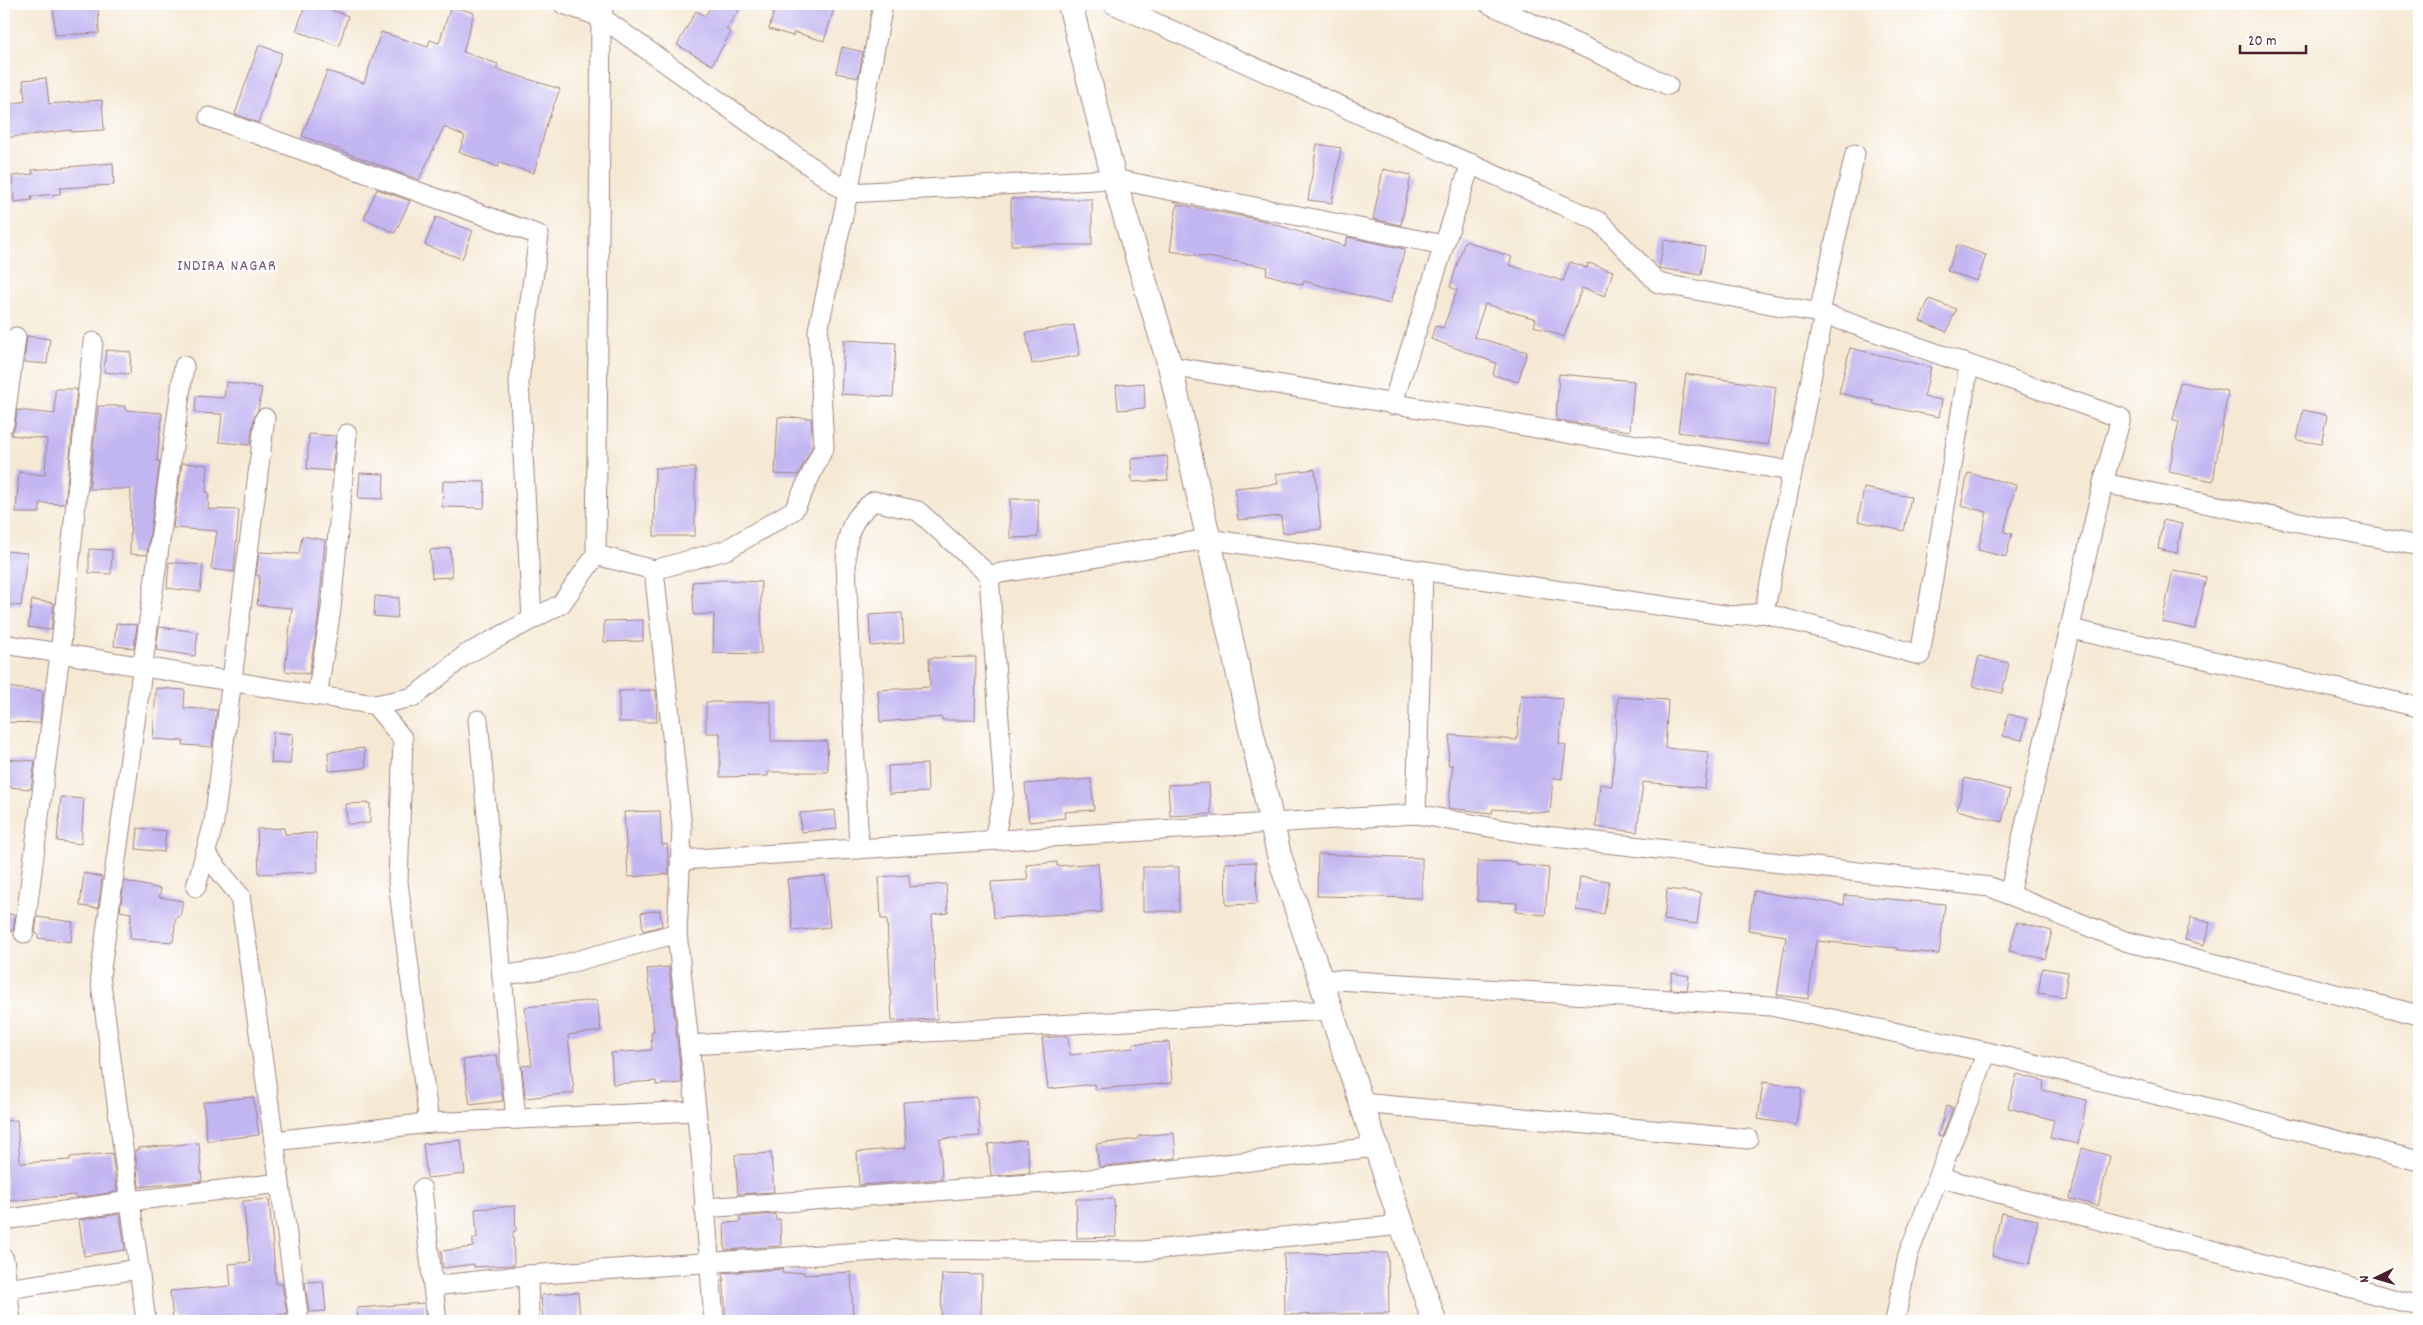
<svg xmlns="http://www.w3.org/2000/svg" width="2423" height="1325" viewBox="0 0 2423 1325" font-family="Dekko,sans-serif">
  <rect width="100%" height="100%" fill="#fff"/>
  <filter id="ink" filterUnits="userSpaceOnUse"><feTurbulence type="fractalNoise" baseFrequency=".02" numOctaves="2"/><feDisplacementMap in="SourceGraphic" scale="10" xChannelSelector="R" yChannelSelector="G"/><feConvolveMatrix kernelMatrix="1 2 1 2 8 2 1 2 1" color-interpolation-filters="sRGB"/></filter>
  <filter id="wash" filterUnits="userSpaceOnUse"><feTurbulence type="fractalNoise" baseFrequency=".0096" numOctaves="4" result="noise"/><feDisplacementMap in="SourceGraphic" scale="20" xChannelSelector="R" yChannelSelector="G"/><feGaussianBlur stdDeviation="1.12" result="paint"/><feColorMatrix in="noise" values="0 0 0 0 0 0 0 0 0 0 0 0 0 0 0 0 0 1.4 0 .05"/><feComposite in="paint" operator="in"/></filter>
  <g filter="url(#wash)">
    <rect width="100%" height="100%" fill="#f5e9d4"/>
    <g id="blocks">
      <g fill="#c2b6f1">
        <path d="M53,4H98L99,33L55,35Z"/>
        <path d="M306,4H316L348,16L339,46L296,31Z"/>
        <path d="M712,4H743L726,29L731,32L712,65L677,45L696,11L705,16Z"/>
        <path d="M776,4H816L834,9L824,41L794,32L793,36L769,29Z"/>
        <path d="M451,6L474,13L463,52L498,64L496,69L560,89L547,123L534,173L499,163L498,167L459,152L465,136L444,127L419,180L302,136L327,71L364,83L381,32L428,47L430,40L439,43Z"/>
        <path d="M259,45L282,53L258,123L235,114Z"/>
        <path d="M842,47L863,52L858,78L836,73Z"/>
        <path d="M46,78L49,104L102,100L104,130L71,132V130L4,138V106L25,101L23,80Z"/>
        <path d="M1317,144L1341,148L1332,203L1308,200Z"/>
        <path d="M113,163L114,185L60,188V194L31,196L32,200L14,202L12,176L33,174L32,170Z"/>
        <path d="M1383,169L1411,175L1401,225L1373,219Z"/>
        <path d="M377,189L410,201L395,233L364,218Z"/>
        <rect x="1011" y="199" width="81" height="46"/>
        <path d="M1177,204L1261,220L1345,246L1348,237L1405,249L1390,304L1304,281L1303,285L1266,274L1268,267L1170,251Z"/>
        <path d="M436,217L473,231L462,259L425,245Z"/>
        <path d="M1664,240L1705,247L1701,275L1659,268Z"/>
        <path d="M1465,241L1512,257L1509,265L1563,281L1570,262L1587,268L1588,263L1613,271L1605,296L1582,288L1564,337L1534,326L1536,319L1485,304L1474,337L1527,352L1518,382L1493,375L1496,363L1431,339L1435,326L1443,328L1457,290L1450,287Z"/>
        <path d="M1957,245L1986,255L1977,281L1947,271Z"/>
        <path d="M1929,299L1956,309L1947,332L1920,321Z"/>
        <path d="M1074,325L1080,355L1032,364L1026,333Z"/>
        <path d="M27,336L50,339L47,364L24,362Z"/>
        <path d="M844,340L896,343L893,397L841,394Z"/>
        <path d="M1850,348L1931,367L1924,397L1942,400L1939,417L1873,404L1874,401L1839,393Z"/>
        <path d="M106,350L131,352L130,374L104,372Z"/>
        <path d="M1559,374L1634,381L1630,431L1556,420Z"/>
        <path d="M1686,374L1776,387L1768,445L1678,432Z"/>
        <path d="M226,382L262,388L258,410L254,417L250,445L219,442L222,414L195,413L196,396L224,398Z"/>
        <path d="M2180,382L2228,391L2213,481L2169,472L2179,421L2173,420Z"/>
        <path d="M1144,383L1145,408L1118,410L1116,385Z"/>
        <path d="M55,389H77L65,504L40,503V513H16L19,472L45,475L47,439L11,435L15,426L17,410L55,414Z"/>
        <path d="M98,406H125V410L162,413L157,461H160L147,555L130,554L131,489H89Z"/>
        <path d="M2303,410L2327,415L2321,444L2297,440Z"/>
        <path d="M778,417L811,418L813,445L798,475L775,474Z"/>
        <path d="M309,434L336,436L332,471L307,469Z"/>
        <path d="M1167,456L1168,480L1132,482L1131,459Z"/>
        <path d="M182,463L208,465L206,492H209L208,509L239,510L234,572L211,569L217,531L173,528Z"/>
        <path d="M655,468H695V536H654Z"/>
        <path d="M1315,469L1321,529L1283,533L1281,516L1238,520L1235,488L1278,484L1276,474Z"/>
        <path d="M360,473L384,474L383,499L358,498Z"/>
        <path d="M1968,473L2016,485L2004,532L2012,534L2006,557L1978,550L1987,512L1961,506Z"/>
        <path d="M443,481L485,482L484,508L442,507Z"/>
        <path d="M1864,488L1911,497L1904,531L1858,521Z"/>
        <path d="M1010,499H1038V537L1010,538Z"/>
        <path d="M2163,520L2182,524L2177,553L2158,549Z"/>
        <path d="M302,536L325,540L318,622L309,674L285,671L292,608L257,605L260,576L256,575L259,552L299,554Z"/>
        <path d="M450,548L452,577L432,578L430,550Z"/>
        <path d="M89,549L112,550L111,574L89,573Z"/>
        <path d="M6,551L27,553L21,606L4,604Z"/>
        <path d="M169,562L203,565L200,592L167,588Z"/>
        <path d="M2173,570L2206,577L2195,629L2162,622Z"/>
        <path d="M725,580L761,582V654L713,653L714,614L694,615L692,582Z"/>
        <path d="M375,596L399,598L397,618L374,616Z"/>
        <path d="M32,600L54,603L51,630L28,627Z"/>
        <path d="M902,613L904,643L871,646L869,615Z"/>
        <path d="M643,620V641L604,642V621Z"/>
        <path d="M116,623L137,625L134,648L114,646Z"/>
        <path d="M159,627L198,632L195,656L156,650Z"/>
        <path d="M1979,656L2009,663L2002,693L1972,686Z"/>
        <path d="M976,657L975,720H942V717L880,722L878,690L930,687L929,658Z"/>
        <path d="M4,687L43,691L40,723L4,722Z"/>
        <path d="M156,688L185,690L184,708L217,710L212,747L183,745L184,741L153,739Z"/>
        <path d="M656,690L657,722H619V691Z"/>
        <path d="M1521,695L1563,699L1559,744L1566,745L1562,779L1553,778L1550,813L1493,809L1492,813L1448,808L1453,765H1448L1450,735L1517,740Z"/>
        <path d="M1618,697L1668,700L1665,748L1709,752L1705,788L1643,782L1637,832L1596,827L1600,784L1612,786Z"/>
        <path d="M706,702H771V741H827L828,772H768V776L720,777V733H706Z"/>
        <path d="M2008,714L2027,719L2022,740L2003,736Z"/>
        <path d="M273,732L293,734L290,764L271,763Z"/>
        <path d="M364,748L366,768L329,771L328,752Z"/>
        <path d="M4,759L35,761L31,789L8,787V781H4Z"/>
        <path d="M927,764L928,792L889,794L888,766Z"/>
        <path d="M1965,778L2010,790L2002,822L1957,810Z"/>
        <path d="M1091,779L1094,810L1064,812L1065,818L1029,822L1025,784Z"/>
        <path d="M1209,783L1211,814L1170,816L1168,785Z"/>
        <path d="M61,797L84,799L81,844L57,841Z"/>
        <path d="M370,803V823L347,824L346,804Z"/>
        <path d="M835,810L837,829L801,832L800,813Z"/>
        <path d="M660,811L662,845L667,844L669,874L628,877L624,812Z"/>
        <path d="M138,828L166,831L164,852L136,849Z"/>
        <path d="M284,828L285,834L316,833L318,872L259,874L257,829Z"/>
        <path d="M1318,854L1422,858V898L1317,896Z"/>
        <path d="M1478,861L1516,862V864L1549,868L1545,915L1516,912L1517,903L1477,901Z"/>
        <path d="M1057,862V866L1098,863L1102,912L994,918L991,882L1028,880L1026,865Z"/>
        <path d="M1256,862L1257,904L1226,905L1225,863Z"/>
        <rect x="1143" y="867" width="36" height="44"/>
        <path d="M84,873L102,877L98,908L80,906Z"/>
        <path d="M909,875L910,887L946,884L948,913L932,915L937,1019L892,1021L887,919H881L879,877Z"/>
        <path d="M825,876L830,927L793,931L787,879Z"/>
        <path d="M1580,877L1609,881L1604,914L1576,910Z"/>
        <path d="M124,881L161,889L159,897L183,901L180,917H176L173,942L130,939L131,913L120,911Z"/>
        <path d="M1667,889L1701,893L1697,924L1664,920Z"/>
        <path d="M1754,891L1844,905L1845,895L1945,904L1939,954L1897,950V948L1816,941L1808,999L1777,995L1786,936L1748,930Z"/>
        <path d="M660,910L662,926L643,931L641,913Z"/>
        <path d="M4,913L15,915L13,931L4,930Z"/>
        <path d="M37,917L73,922L71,942L38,938V934L35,933Z"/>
        <path d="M2191,917L2210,923L2204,945L2185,940Z"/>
        <path d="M2017,922L2052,931L2045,959L2009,951Z"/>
        <path d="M669,967L682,1083L656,1085V1081L613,1084L611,1053L652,1050L651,1032L654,1031L647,969Z"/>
        <path d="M2042,968L2068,972L2064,997L2038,993Z"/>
        <path d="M1672,973L1689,976L1687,990L1670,989Z"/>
        <path d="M597,1000L601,1031L568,1035L574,1093L525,1098L522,1066L532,1065L525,1007Z"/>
        <path d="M1068,1036L1070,1055L1133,1048V1044L1169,1042L1172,1083L1095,1089L1094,1084L1048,1089L1042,1038Z"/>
        <path d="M497,1055L503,1101L470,1105L463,1060Z"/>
        <path d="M2017,1074L2044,1081L2042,1090L2087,1100L2078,1144L2050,1138L2054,1120L2008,1108Z"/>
        <path d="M1763,1082L1802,1088L1796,1125L1758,1119Z"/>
        <path d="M253,1097L259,1135L207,1141L203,1102Z"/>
        <path d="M977,1097L980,1136L940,1139L942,1179L859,1185L857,1152L906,1148L903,1102Z"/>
        <path d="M1946,1106L1953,1108L1942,1137L1938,1136Z"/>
        <path d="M17,1120L20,1163L70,1160V1157L112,1153L117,1192L75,1198V1195L8,1201L4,1165V1121Z"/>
        <path d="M1174,1133L1176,1158L1099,1167L1096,1144L1138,1139V1136Z"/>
        <path d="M461,1140L465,1174L427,1178L423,1144Z"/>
        <path d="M1026,1140L1030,1173L991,1176L988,1144Z"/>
        <path d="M199,1143L202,1181L139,1187L135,1150H139V1148Z"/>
        <path d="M2082,1148L2110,1156L2098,1206L2070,1199Z"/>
        <path d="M771,1153L774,1192L738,1194L735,1155Z"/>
        <path d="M269,1199L276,1284H282L287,1314H277L278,1319L249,1321H173L170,1291L231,1286L229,1264L250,1262L243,1201Z"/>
        <path d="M1076,1199H1114L1116,1237L1077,1238Z"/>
        <path d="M515,1206L516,1231H513L514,1265L474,1267V1264L443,1268L441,1251L473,1247V1238H477L475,1209Z"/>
        <path d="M2001,1213L2038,1220L2030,1264L1992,1256Z"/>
        <path d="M120,1214L125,1250L84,1256L79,1220Z"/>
        <path d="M775,1214L776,1220L780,1219L781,1246L725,1250L724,1223L740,1222V1217Z"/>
        <path d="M1388,1253L1389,1313L1285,1315L1284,1254Z"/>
        <path d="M782,1269L783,1274L804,1272V1275L851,1272L853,1321H726L723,1273Z"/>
        <path d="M942,1274L982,1275L981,1321H941Z"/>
        <path d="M323,1281L326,1311L309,1312L305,1282Z"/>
        <path d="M578,1292L580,1321H543L541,1295Z"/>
        <path d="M424,1303L426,1321H358L357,1308Z"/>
      </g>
    </g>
  </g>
  <g filter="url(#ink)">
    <use href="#blocks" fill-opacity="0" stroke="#a08480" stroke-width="1"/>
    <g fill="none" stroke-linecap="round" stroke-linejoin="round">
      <defs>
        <g id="minor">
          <path d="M563,4L601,17L848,193L1114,179L1444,245"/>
          <path d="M1113,4L1600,222L1658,283L1824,314L2121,418L2103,483L2009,895"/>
          <path d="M1489,4L1668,85"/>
          <path d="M209,117L539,235L519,381L532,619"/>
          <path d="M1819,312L1855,154"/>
          <path d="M1170,366L1791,471"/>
          <path d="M1392,405L1471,163"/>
          <path d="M4,424L16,337"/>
          <path d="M2103,483L2419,546"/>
          <path d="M596,555L601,17L604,4"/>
          <path d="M989,575L1208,539L1731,616L1764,613L1920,655L1969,365"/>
          <path d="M1764,613L1824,314"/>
          <path d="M2071,629L2419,707"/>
          <path d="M4,644L375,705L414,697L465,655L561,604L596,555L654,570"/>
          <path d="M317,696L331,609L347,434"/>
          <path d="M375,705L403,739L398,882L429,1123L696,1111"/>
          <path d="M478,720L502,976"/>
          <path d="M1416,814L1423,572"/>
          <path d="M859,849L846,564C846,535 850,519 874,501L918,511L989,575L1004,792L994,840"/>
          <path d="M205,853L240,896L299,1321"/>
          <path d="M680,860L1416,814L1528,834L1990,887L2125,941L2419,1015"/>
          <path d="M196,887L214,822L265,418"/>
          <path d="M24,933L60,654L93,342"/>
          <path d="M1320,979L1771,1006L1987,1052L2419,1161"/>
          <path d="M689,1045L1330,1010"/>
          <path d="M1361,1103L1748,1139"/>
          <path d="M516,1119L502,976L555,967L677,933"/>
          <path d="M274,1141L429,1123"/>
          <path d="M1939,1177L2419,1306"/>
          <path d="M422,1189L437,1321"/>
          <path d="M704,1208L1072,1181L1376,1147"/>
          <path d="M4,1220L130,1201L280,1183"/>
          <path d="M4,1259L11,1321"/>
          <path d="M528,1275L529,1321"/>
          <path d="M434,1286L528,1275L906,1249L1142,1251L1402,1225"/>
          <path d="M7,1289L139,1269"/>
          <path d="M146,1321L100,976L184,366"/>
          <path d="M714,1321L701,1154L677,933L682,827L654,570L726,550L794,510L824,447L818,330L848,193L883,4"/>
          <path d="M1895,1321L1908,1255L1987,1052"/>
        </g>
        <path id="tertiary" d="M1070,4L1114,179L1170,366L1279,855L1434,1321"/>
      </defs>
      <use href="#minor" stroke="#a08480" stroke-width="21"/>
      <use href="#tertiary" stroke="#a08480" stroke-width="26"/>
      <use href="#minor" stroke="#fff" stroke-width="19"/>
      <use href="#tertiary" stroke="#fff" stroke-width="24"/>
    </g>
  </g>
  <g text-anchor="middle" stroke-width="5" stroke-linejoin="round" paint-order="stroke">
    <g font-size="16" letter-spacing="1" fill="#745470" stroke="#fff">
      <text x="227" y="270">INDIRA NAGAR</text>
    </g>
  </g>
  <rect width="2423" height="1325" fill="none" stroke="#fff" stroke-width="20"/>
  <g transform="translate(2376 1278) rotate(265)" stroke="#ffffff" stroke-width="4" paint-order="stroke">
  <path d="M0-4L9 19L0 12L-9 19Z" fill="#4a1f2b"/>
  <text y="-8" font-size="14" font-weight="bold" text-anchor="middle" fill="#4a1f2b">N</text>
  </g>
  <path d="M2240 45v8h66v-8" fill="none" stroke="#4a1f2b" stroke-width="2.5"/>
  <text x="2248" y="45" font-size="15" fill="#4a1f2b" stroke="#ffffff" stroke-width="4" paint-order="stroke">20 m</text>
</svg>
